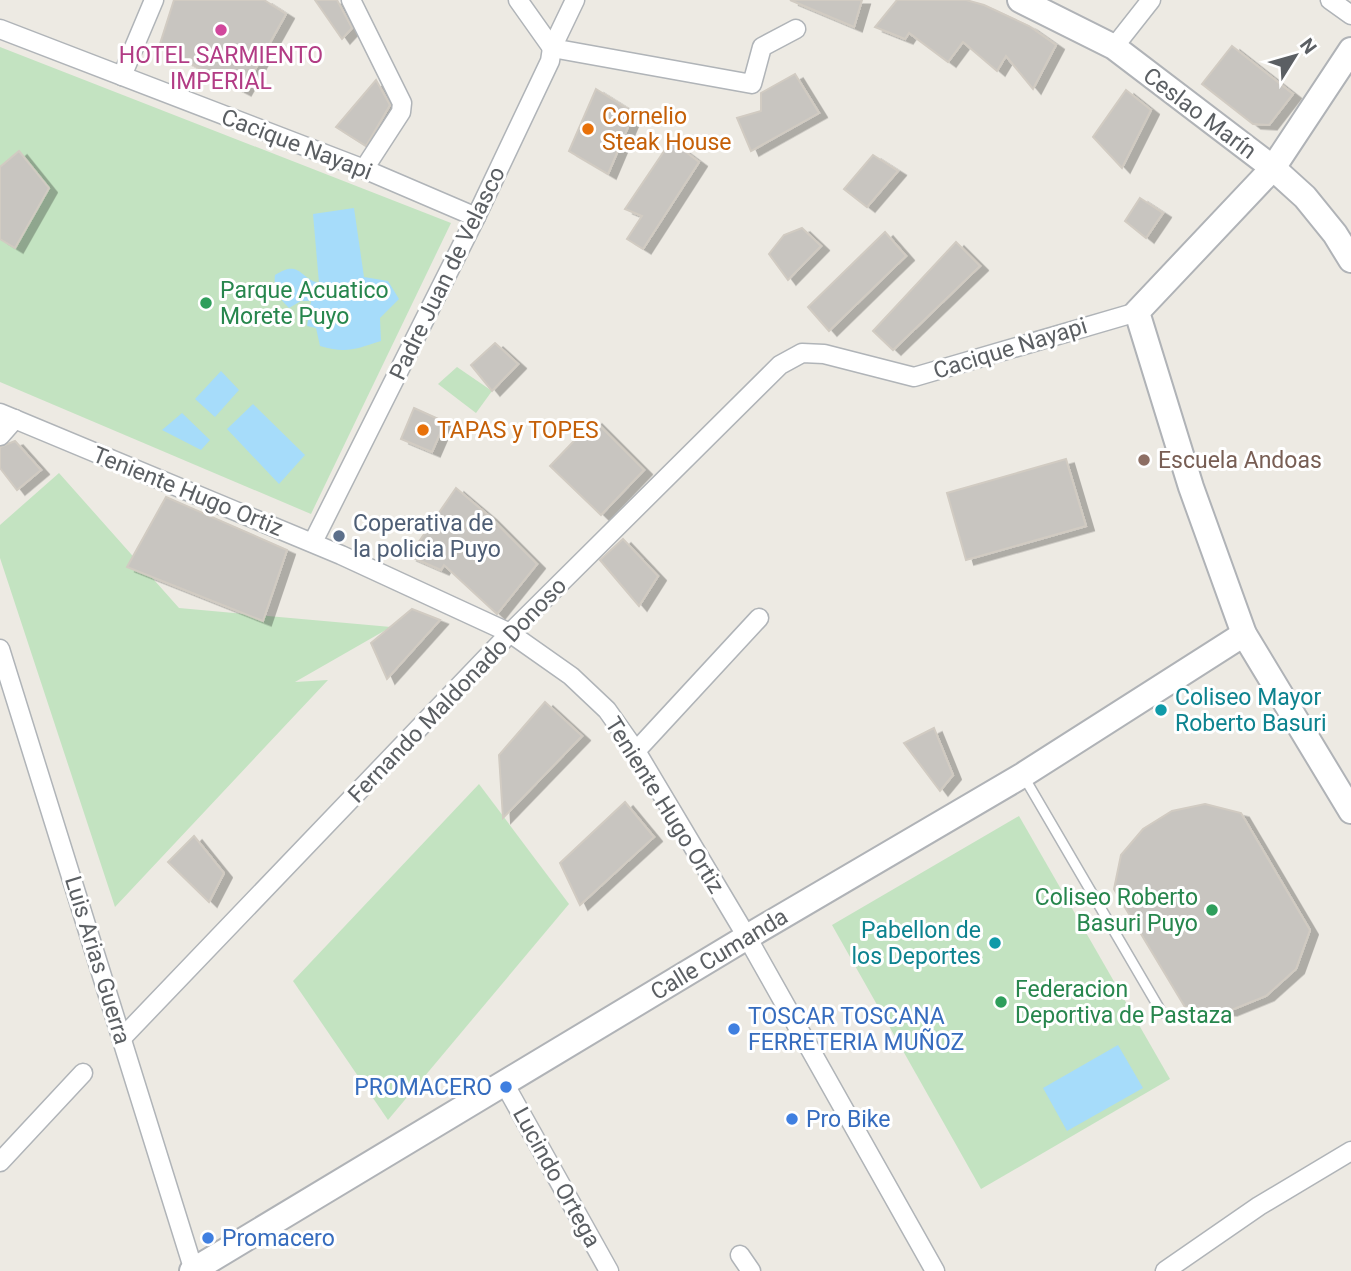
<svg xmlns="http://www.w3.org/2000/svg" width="1351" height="1271" viewBox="0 0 1351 1271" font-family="Roboto,sans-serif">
  <defs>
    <filter id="shadow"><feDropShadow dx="8" dy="4.5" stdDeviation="0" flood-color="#0004"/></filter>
  </defs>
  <rect width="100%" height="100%" fill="#edeae3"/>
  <g fill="#c3e3c1">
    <path d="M0,47L451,223L311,514L0,382Z"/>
    <path d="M457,367L492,391L476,413L438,384Z"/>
    <path d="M59,473L179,608L391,627L295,682L328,680L115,907L0,558V525Z"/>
    <path d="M479,784L569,904L388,1120L293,981Z"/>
    <path d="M1019,816L1170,1079L981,1189L832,925Z"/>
  </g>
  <g fill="#a6dcfa">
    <path d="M354,208L364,277L388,281L399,299L380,318L381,341C356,349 346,354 320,346L316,328L307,326L311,301H301L289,308C279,298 273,290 275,275C300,259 299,278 319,283L313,214Z"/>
    <path d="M221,371L239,390L215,417L195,399Z"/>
    <path d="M253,404L305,455L279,484L227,429Z"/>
    <path d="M182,413L210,440L201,450L162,430Z"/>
    <path d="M1118,1045L1143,1088L1067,1131L1043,1088Z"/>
  </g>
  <g fill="#c8c5c0" stroke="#d1cbc2" stroke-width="2" filter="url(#shadow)">
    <path d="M174,0H264L286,14L243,91L159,47Z"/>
    <path d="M315,0H337L352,28L342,39Z"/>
    <path d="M790,0H862L854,27Z"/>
    <path d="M897,0H966L984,5L1029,26L1056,45L1033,89L1006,56L997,71L963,42L948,62L909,33L905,39L875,27Z"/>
    <path d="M1232,46L1293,94L1269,125L1253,124L1202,84Z"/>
    <path d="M795,74L819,113L751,151L737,118L761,111V93Z"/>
    <path d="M376,80L390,105L366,146L336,127Z"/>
    <path d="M596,89L634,113L608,174L569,151Z"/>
    <path d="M1126,90L1151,110L1122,168L1093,137Z"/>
    <path d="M671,141L699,162L643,249L627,239L642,216L625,209Z"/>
    <path d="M19,151L49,188L15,248L0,239V167Z"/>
    <path d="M873,155L898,171L867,207L844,189Z"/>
    <path d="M1140,198L1163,213L1146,238L1125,221Z"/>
    <path d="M802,228L821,246L788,280L769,254L784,235Z"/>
    <path d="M885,232L906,256L829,331L808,307Z"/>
    <path d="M956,242L980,266L893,350L873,331Z"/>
    <path d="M495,343L518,364L492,391L471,365Z"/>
    <path d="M414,408L445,422L432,452L401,439Z"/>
    <path d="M594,420L644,470L601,515L550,466Z"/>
    <path d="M15,441L41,470L17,490L0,468V447Z"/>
    <path d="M1066,459L1086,526L966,560L947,493Z"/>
    <path d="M456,488L489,516L537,564L497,614L444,565L441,570L409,556Z"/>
    <path d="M166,497L287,550L263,621L127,567Z"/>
    <path d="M623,539L658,576L639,606L600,560Z"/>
    <path d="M412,609L440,620L387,679L371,643Z"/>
    <path d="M545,702L582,736L503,818L499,755Z"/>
    <path d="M934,728L953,775L940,791L904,743Z"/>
    <path d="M625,802L654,837L580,905L560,863Z"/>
    <path d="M1205,804L1241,813L1310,930L1296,969L1266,996L1229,1011L1185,1007L1114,889L1121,855L1143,829L1172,811Z"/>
    <path d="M194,836L224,873L209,902L168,862Z"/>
  </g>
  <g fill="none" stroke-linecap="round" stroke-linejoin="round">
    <defs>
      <path id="lane" d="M1024,777L1162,1013"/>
      <g id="street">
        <path d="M351,0L402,103L401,112L364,169"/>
        <path d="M518,0L552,48L752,84L762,47L796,29"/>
        <path d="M1330,0L1351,15"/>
        <path d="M0,29L364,169L476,217"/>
        <path d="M1114,47L1151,0"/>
        <path d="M122,76L154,0"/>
        <path d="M0,413L341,555L510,633L571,676L607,710L636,751L747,937L935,1271"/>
        <path d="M0,436L15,419"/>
        <path d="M313,542L476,217L550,61L552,48L575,0"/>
        <path d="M0,649L194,1271"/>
        <path d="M636,751L759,618"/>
        <path d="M122,1038L510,633L780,365L802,353L824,354L914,377L1137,312"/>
        <path d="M504,1083L609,1271"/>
        <path d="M0,1162L83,1073"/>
        <path d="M740,1255L751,1271"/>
        <path d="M1165,1271L1259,1206L1351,1151"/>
      </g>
      <g id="secondary">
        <path d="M1020,0L1114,47L1273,168L1305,197L1335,234L1351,260"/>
        <path d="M1351,50L1273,168L1137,312L1191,487L1244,634L1351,811"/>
        <path d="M192,1271L747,937L1023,775L1244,634"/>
      </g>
    </defs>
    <use href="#lane" stroke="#b0b4b8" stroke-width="12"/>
    <use href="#street" stroke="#b0b4b8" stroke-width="21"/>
    <use href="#secondary" stroke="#b0b3b7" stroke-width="28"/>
    <use href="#lane" stroke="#fff" stroke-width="9"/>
    <use href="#street" stroke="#fff" stroke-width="18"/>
    <use href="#secondary" stroke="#fff" stroke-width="24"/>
  </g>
  <circle fill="#d1479c" stroke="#fff" stroke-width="2.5" cx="221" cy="30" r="7"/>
  <g fill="#e8710a" stroke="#fff" stroke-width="2.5">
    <circle cx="588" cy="129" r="7"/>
    <circle cx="423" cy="430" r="7"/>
  </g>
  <g fill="#2e9e5b" stroke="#fff" stroke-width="2.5">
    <circle cx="206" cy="303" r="7"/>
    <circle cx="1212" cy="910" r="7"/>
    <circle cx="1001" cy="1002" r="7"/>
  </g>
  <circle fill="#8d6e63" stroke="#fff" stroke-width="2.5" cx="1144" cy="460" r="7"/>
  <circle fill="#5c6f8a" stroke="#fff" stroke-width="2.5" cx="339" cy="536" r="7"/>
  <g fill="#0f9aa8" stroke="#fff" stroke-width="2.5">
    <circle cx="1161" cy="710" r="7"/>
    <circle cx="995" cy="943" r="7"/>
  </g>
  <g fill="#3f7fe0" stroke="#fff" stroke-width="2.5">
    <circle cx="734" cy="1029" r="7"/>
    <circle cx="506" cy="1087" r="7"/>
    <circle cx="792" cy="1119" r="7"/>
    <circle cx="208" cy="1238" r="7"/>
  </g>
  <g text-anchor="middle" stroke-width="6" stroke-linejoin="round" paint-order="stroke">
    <g font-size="23" fill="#b23c85" stroke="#fff">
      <text x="221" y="63">HOTEL SARMIENTO<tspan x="221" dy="26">IMPERIAL</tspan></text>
    </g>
    <g font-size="23" fill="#5b5f63" stroke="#fff">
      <text transform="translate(1200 113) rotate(37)" y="8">Ceslao Marín</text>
      <text transform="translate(297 144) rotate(21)" y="8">Cacique Nayapi</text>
      <text transform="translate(447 273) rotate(-64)" y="8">Padre Juan de Velasco</text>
      <text transform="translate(1010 348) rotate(-17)" y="8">Cacique Nayapi</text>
      <text transform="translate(188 491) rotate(22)" y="8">Teniente Hugo Ortiz</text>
      <text transform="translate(457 690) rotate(-46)" y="8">Fernando Maldonado Donoso</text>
      <text transform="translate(665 805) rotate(58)" y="8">Teniente Hugo Ortiz</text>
      <text transform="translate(719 954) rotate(-31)" y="8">Calle Cumanda</text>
      <text transform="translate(98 960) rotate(73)" y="8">Luis Arias Guerra</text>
      <text transform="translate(557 1177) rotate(61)" y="8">Lucindo Ortega</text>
    </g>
    <g font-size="23" fill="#c56008" stroke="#fff" text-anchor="start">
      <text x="602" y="124">Cornelio<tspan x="602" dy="26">Steak House</tspan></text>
      <text x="437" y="438">TAPAS y TOPES</text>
    </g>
    <g font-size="23" fill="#27864d" stroke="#fff" text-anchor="start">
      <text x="220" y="298">Parque Acuatico<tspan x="220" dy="26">Morete Puyo</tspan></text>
      <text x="1198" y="905" text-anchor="end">Coliseo Roberto<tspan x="1198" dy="26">Basuri Puyo</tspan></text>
      <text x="1015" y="997">Federacion<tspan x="1015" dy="26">Deportiva de Pastaza</tspan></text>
    </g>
    <g font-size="23" fill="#785e54" stroke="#fff" text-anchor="start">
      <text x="1158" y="468">Escuela Andoas</text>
    </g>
    <g font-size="23" fill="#4e5e75" stroke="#fff" text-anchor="start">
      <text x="353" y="531">Coperativa de<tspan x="353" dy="26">la policia Puyo</tspan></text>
    </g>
    <g font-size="23" fill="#0d838f" stroke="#fff" text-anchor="start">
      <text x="1175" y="705">Coliseo Mayor<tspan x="1175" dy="26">Roberto Basuri</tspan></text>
      <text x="981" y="938" text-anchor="end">Pabellon de<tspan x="981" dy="26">los Deportes</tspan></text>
    </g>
    <g font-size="23" fill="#366cbe" stroke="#fff" text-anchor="start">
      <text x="748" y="1024">TOSCAR TOSCANA<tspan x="748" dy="26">FERRETERIA MUÑOZ</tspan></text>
      <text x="492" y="1095" text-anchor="end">PROMACERO</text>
      <text x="806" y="1127">Pro Bike</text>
      <text x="222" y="1246">Promacero</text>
    </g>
  </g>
  <g transform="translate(1295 56) rotate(53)" stroke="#ffffff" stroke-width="5" paint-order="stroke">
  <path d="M0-5L12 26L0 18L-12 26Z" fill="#5b5f63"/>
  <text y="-10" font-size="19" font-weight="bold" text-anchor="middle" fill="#5b5f63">N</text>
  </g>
</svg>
